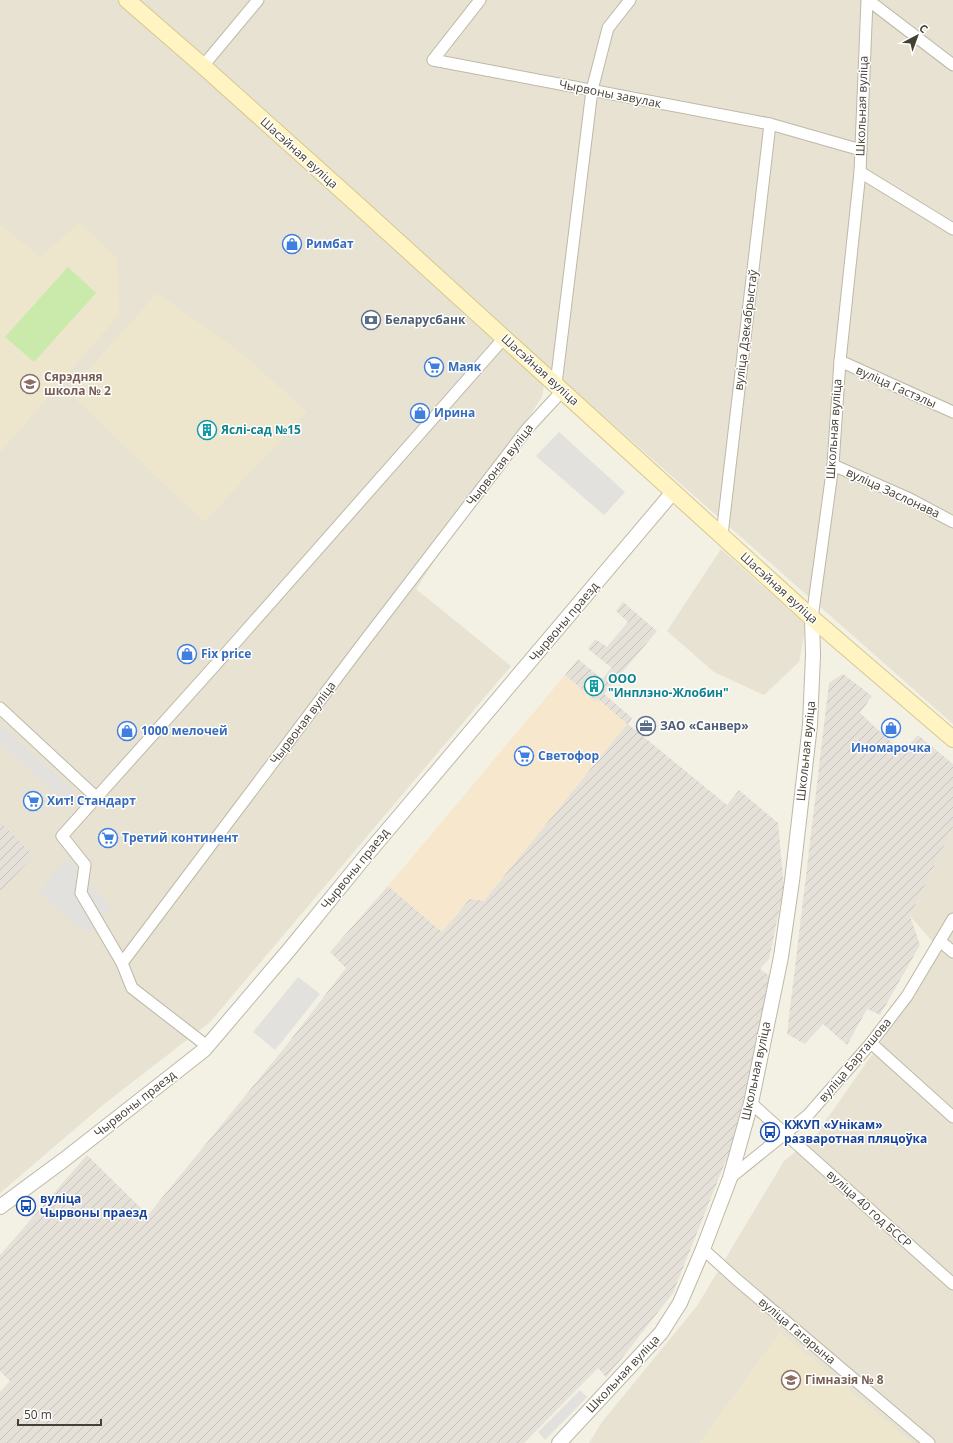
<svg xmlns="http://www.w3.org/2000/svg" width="953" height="1443" viewBox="0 0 953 1443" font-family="'Open Sans',sans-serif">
  <defs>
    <pattern id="industrial-furrows" width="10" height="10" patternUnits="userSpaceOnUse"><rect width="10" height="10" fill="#e5e1d9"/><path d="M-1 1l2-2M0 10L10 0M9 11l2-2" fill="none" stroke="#c6c2bb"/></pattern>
  </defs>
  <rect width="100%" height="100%" fill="#f3f0e4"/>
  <g fill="#e7e2d2">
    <path d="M0,0H953V724L547,366L542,397L416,589L511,666L210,1022L103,1105L0,1193Z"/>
    <path d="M721,549L806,625L799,662L764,695L714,672L667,631Z"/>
    <path d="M953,827V1443H912L780,1333L700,1443H589L602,1422L697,1306L784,1161L815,1136L883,1039L941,951L910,916Z"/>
  </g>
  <path fill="#f7e8cd" d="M565,675L596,701L598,699L627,724L484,901L470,899L442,932L388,886Z"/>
  <g fill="url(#industrial-furrows)">
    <path d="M623,602L657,631L604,694L632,718L628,724L727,805L739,790L778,823L784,887L769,959L760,969L770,976L748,1082L730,1150L673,1293L623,1357L606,1377L598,1368L524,1443H0V1392L10,1381L0,1371V1255L87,1155L148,1215L285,1047L346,968L330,952L388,886L442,932L470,899L484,901L627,724L598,699L596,701L565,675L578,659L602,679L612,668L588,649L595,639L607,647L628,622L616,611Z"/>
    <path d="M843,674L872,696L860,713L902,752L918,735L953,764V827L910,916L920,945L880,1015L867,1009L847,1045L823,1024L805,1044L787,1034L829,683Z"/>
    <path d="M0,822L34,855L0,892Z"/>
  </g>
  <g fill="#ede6cd">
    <path d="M79,222L118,258L119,315L0,453V224L41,257Z"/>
    <path d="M157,293L244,355L307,412L204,522L68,392Z"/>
    <path d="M780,1333L912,1443H700Z"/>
  </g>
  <path fill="#c9eaaa" d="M68,267L96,293L34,362L5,337Z"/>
  <g fill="#e3e1dd">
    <path d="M476,356L482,361L458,388L452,383Z"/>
    <path d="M559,432L625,492L604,515L536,456Z"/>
    <path d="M0,725L74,791L65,802L0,743Z"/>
    <path d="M68,858L111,907L87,934L38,892Z"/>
    <path d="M298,977L320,994L275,1050L253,1032Z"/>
    <path d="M580,1390L587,1397L545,1440L538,1432Z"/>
  </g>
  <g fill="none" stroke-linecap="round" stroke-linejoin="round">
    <defs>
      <g id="minor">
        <path d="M480,0L433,60L770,124L861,150"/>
        <path d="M868,0L953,65"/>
        <path d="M203,66L258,0"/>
        <path d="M860,172L953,229"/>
        <path d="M840,361L953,412"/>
        <path d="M556,384L592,90L608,28L630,0"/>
        <path d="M833,465L910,499L953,522"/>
        <path d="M722,535L770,124"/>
        <path d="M812,618L833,465L840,361L860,172L867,0"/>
        <path d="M0,708L97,798"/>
        <path d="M940,941L953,952"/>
        <path d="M122,963L81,893L85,865L62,836L235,643L504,338"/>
        <path d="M871,1043L953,1117"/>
        <path d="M207,1046L132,988L122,963L360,647L527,429L563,390"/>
        <path d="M751,1103L953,1284"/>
        <path d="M730,1178L808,1115L871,1043L907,996L953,919"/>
        <path d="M703,1249L736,1279L929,1443"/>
      </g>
      <g id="tertiary">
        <path d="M0,1207L65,1159L204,1050L289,950L364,858L673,492"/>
        <path d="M559,1443L661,1333L680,1303L703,1249L730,1178L751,1103L781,957L792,881L810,725L813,655L812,618"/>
      </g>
      <path id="secondary" d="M127,0L203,66L359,206L812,618L953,739"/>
    </defs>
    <use href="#minor" stroke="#bfb8a6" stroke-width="13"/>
    <use href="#tertiary" stroke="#bfb8a6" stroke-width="16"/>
    <use href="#secondary" stroke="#d6c891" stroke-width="18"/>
    <use href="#minor" stroke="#fff" stroke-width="11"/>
    <use href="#tertiary" stroke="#fff" stroke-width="14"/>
    <use href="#secondary" stroke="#fff4c2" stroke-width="16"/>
  </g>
  <defs>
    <symbol id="shop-ring" viewBox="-11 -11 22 22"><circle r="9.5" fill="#fff" stroke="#3f7fe0" stroke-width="1.5"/><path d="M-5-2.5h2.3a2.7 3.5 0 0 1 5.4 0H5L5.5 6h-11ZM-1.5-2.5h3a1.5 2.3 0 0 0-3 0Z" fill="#3f7fe0"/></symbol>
    <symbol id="bank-ring" viewBox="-11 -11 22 22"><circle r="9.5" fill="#fff" stroke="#5c6f8a" stroke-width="1.5"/><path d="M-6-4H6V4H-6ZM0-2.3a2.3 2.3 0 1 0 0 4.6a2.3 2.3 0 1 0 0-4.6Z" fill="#5c6f8a"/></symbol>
    <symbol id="supermarket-ring" viewBox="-11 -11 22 22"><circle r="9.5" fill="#fff" stroke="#3f7fe0" stroke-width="1.5"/><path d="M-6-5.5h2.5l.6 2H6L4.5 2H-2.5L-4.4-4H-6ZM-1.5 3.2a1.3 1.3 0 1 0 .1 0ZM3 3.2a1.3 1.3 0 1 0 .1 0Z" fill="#3f7fe0"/></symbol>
    <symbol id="school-ring" viewBox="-11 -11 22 22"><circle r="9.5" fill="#fff" stroke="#8d6e63" stroke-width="1.5"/><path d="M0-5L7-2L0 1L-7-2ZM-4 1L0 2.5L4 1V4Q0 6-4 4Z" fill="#8d6e63"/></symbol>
    <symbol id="building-ring" viewBox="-11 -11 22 22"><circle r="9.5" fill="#fff" stroke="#0f9aa8" stroke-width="1.5"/><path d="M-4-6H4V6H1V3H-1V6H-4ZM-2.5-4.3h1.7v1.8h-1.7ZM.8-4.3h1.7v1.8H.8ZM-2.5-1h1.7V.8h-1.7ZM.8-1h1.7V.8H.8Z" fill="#0f9aa8"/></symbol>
    <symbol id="office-ring" viewBox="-11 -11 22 22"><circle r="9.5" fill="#fff" stroke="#5c6f8a" stroke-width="1.5"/><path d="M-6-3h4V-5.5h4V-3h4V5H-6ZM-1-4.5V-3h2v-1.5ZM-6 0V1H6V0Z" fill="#5c6f8a"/></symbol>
    <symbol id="bus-ring" viewBox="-11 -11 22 22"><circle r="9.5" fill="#fff" stroke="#1a4fb4" stroke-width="1.5"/><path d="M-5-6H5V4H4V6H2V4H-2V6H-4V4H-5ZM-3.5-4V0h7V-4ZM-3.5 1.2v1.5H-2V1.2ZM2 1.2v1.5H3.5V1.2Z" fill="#1a4fb4"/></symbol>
  </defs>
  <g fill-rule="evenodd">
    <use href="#shop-ring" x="281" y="233" width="22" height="22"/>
    <use href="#bank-ring" x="360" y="309" width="22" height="22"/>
    <use href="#supermarket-ring" x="423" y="356" width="22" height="22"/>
    <use href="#school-ring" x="19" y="373" width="22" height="22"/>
    <use href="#shop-ring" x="409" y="402" width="22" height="22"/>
    <use href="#building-ring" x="196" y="419" width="22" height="22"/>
    <use href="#shop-ring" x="176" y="643" width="22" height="22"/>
    <use href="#building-ring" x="583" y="675" width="22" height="22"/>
    <use href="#office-ring" x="635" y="715" width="22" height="22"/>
    <use href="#shop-ring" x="880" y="717" width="22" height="22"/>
    <use href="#shop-ring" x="116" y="720" width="22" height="22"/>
    <use href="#supermarket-ring" x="513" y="745" width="22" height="22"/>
    <use href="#supermarket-ring" x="22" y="790" width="22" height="22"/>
    <use href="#supermarket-ring" x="97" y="827" width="22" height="22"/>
    <use href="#bus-ring" x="759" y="1121" width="22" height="22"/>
    <use href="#bus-ring" x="15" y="1195" width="22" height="22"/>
    <use href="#school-ring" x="780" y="1369" width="22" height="22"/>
  </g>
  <g text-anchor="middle" stroke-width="3" stroke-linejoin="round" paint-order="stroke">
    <g font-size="12" fill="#464034" stroke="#fff">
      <text transform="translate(610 94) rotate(11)" y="4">Чырвоны завулак</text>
      <text transform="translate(862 106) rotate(-88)" y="4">Школьная вуліца</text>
      <text transform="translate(299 153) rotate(42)" y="4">Шасэйная вуліца</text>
      <text transform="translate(746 330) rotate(-83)" y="4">вуліца Дзекабрыстаў</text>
      <text transform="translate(540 370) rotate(42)" y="4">Шасэйная вуліца</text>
      <text transform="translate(896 387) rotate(24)" y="4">вуліца Гастэлы</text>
      <text transform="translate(834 429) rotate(-86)" y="4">Школьная вуліца</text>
      <text transform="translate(500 465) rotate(-52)" y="4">Чырвоная вуліца</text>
      <text transform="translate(893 493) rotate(25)" y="4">вуліца Заслонава</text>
      <text transform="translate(779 588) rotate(42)" y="4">Шасэйная вуліца</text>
      <text transform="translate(564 622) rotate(-50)" y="4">Чырвоны праезд</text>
      <text transform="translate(303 723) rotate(-53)" y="4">Чырвоная вуліца</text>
      <text transform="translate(806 751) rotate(-84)" y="4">Школьная вуліца</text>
      <text transform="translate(355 869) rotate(-51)" y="4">Чырвоны праезд</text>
      <text transform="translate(855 1060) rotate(-50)" y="4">вуліца Барташова</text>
      <text transform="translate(756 1071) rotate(-78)" y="4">Школьная вуліца</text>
      <text transform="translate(135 1104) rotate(-38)" y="4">Чырвоны праезд</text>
      <text transform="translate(869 1209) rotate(42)" y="4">вуліца 40 год БССР</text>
      <text transform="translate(797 1331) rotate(40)" y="4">вуліца Гагарына</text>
      <text transform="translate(623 1374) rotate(-47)" y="4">Школьная вуліца</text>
    </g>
    <g font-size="12" font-weight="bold" fill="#366cbe" stroke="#fff" text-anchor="start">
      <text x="306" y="248">Римбат</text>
      <text x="448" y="371">Маяк</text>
      <text x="434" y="417">Ирина</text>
      <text x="201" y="658">Fix price</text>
      <text x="141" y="735">1000 мелочей</text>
      <text x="891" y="752" text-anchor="middle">Иномарочка</text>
      <text x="538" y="760">Светофор</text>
      <text x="47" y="805">Хит! Стандарт</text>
      <text x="122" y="842">Третий континент</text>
    </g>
    <g font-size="12" font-weight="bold" fill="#4e5e75" stroke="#fff" text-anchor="start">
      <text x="385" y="324">Беларусбанк</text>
      <text x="660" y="730">ЗАО «Санвер»</text>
    </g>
    <g font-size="12" font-weight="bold" fill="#785e54" stroke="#fff" text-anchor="start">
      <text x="44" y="381">Сярэдняя<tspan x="44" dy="14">школа № 2</tspan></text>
      <text x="805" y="1384">Гімназія № 8</text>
    </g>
    <g font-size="12" font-weight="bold" fill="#0d838f" stroke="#fff" text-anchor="start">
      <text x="221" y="434">Яслі-сад №15</text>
      <text x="608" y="683">ООО<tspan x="608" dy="14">"Инплэно-Жлобин"</tspan></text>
    </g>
    <g font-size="12" font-weight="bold" fill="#164399" stroke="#fff" text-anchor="start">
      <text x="784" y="1129">КЖУП «Унікам»<tspan x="784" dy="14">разваротная пляцоўка</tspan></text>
      <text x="40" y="1203">вуліца<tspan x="40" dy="14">Чырвоны праезд</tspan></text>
    </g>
  </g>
  <g transform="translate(917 36) rotate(41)" stroke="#ffffff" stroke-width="3" paint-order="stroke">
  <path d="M0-3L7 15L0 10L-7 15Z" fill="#464034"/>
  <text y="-6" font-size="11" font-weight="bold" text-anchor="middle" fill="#464034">С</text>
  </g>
  <path d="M18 1419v6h83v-6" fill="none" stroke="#464034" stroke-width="2"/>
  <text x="24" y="1419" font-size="12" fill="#464034" stroke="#ffffff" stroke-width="3" paint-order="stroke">50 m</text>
</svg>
